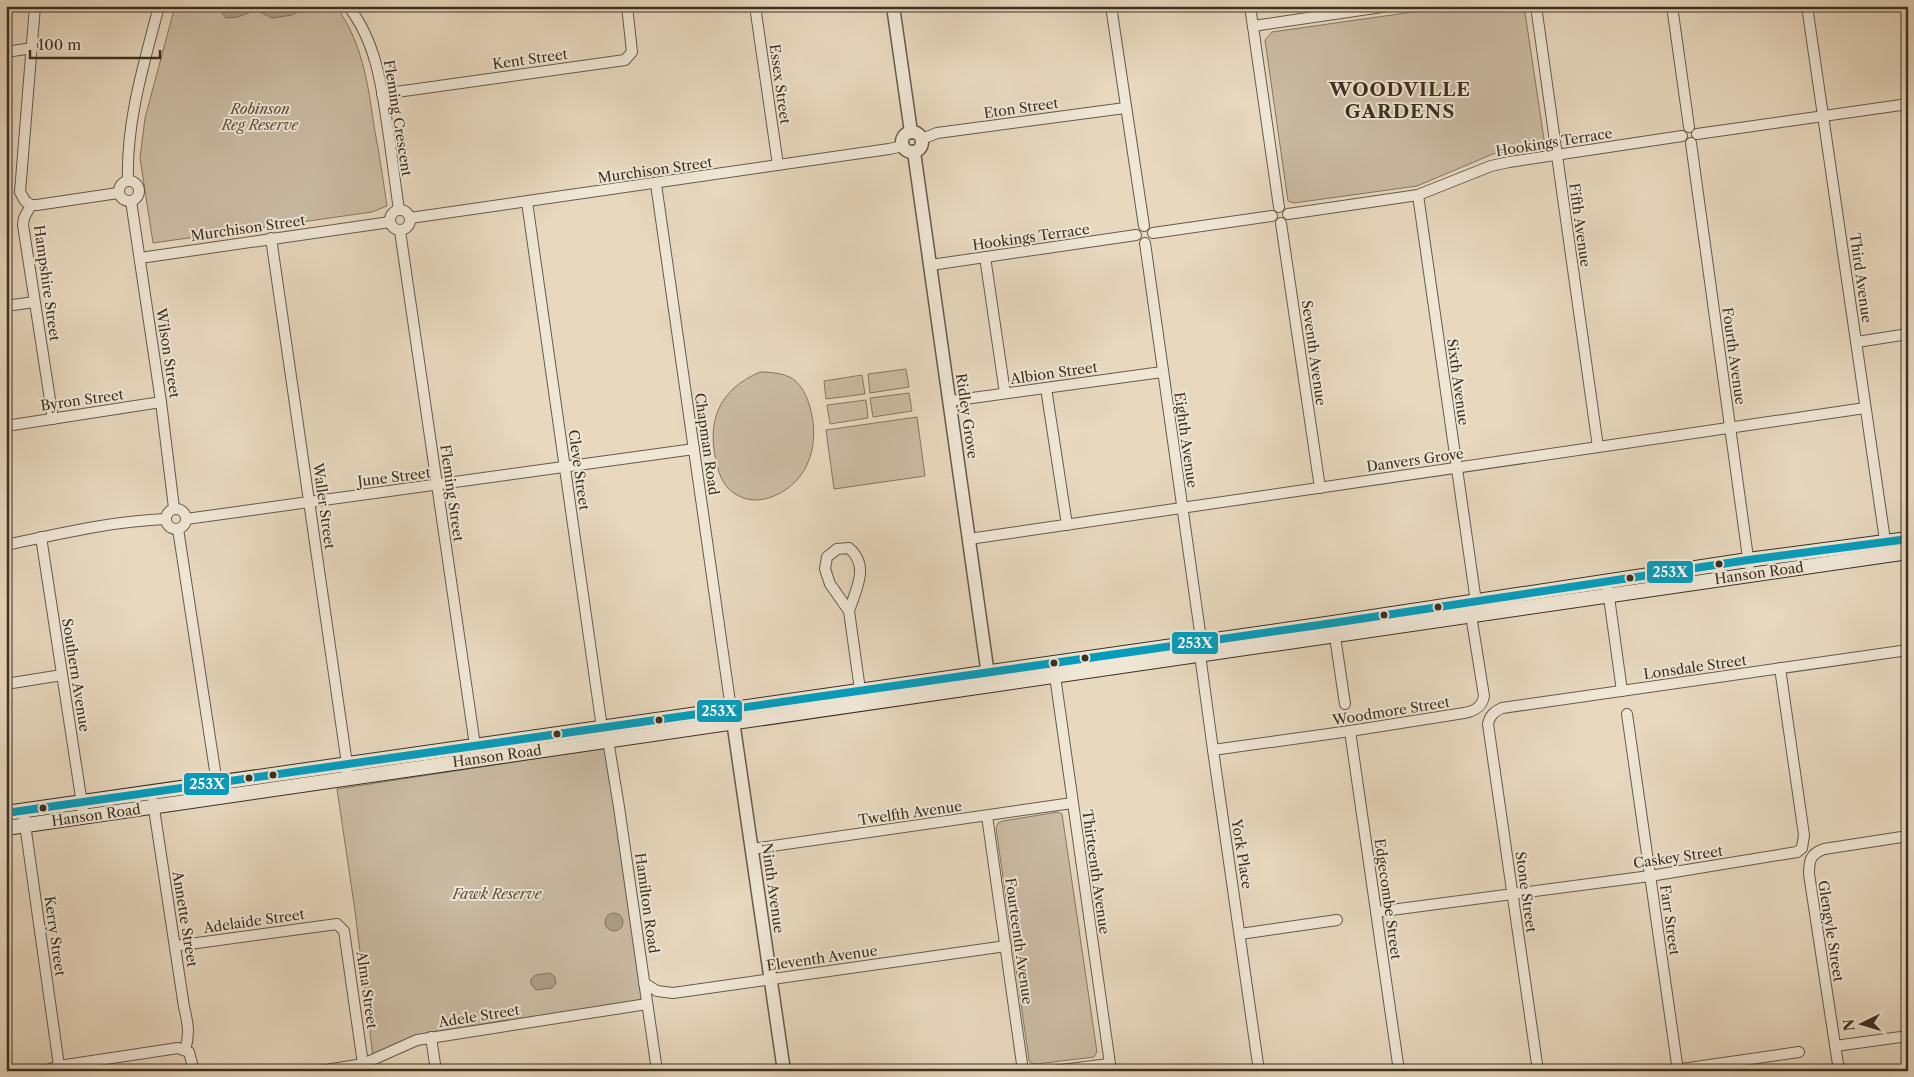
<svg xmlns="http://www.w3.org/2000/svg" width="1914" height="1077" viewBox="0 0 1914 1077" font-family="'Libre Caslon Text',serif">
  <rect width="100%" height="100%" fill="#e7d8be"/>
  <filter id="stains"><feTurbulence type="fractalNoise" baseFrequency=".004" numOctaves="4"/><feColorMatrix values="0 0 0 0 .2 0 0 0 0 .09 0 0 0 0 .02 0 0 0 .5 -.17"/></filter>
  <radialGradient id="worn" r=".72"><stop offset=".6" stop-color="#630" stop-opacity="0"/><stop offset="1" stop-color="#630" stop-opacity=".3"/></radialGradient>
  <g fill="#cabba3" stroke="#847662">
    <path d="M175,6H336C362,42 368,83 374,126C379,152 383,179 387,206L372,212L153,243L140,158L145,118Z"/>
    <path d="M1455,6H1524L1545,146L1493,154L1417,186L1294,203L1288,201L1265,40L1272,32Z"/>
    <path d="M906,369L909,387L870,393L868,374Z"/>
    <path d="M760,372C770,372 784,373 793,379C802,385 807,397 810,407C820,443 810,481 774,496C762,501 749,502 737,495C725,489 720,477 717,465C706,422 718,390 760,372Z"/>
    <path d="M862,375L865,394L826,399L824,381Z"/>
    <path d="M909,393L912,411L873,417L870,398Z"/>
    <path d="M866,400L868,418L830,424L827,405Z"/>
    <path d="M917,417L925,476L834,489L826,430Z"/>
    <path d="M605,748L643,1001L428,1033L406,1041L373,1057L355,911L337,789Z"/>
    <path d="M1058,812L1062,814L1097,1052L1094,1057L1036,1064L1031,1063L1029,1060L996,828L998,823L1003,821Z"/>
  </g>
  <g fill="#ad9f88" stroke="#80735e">
    <path d="M222,6H233L238,10L243,6H264L274,9L286,6H309L292,15L272,18L256,10L238,17L226,18L222,13Z"/>
    <circle cx="614" cy="922" r="9"/>
    <path d="M550,973L555,977L556,983L552,988L536,990L531,984V979L536,975Z"/>
  </g>
  <g fill="none" stroke-linecap="round" stroke-linejoin="round">
    <defs>
      <g id="minor">
        <path d="M35,6L20,192L25,201L31,205L24,218L23,225L53,419"/>
        <path d="M348,6C376,41 382,87 388,130C392,156 395,183 399,210"/>
        <path d="M755,6L778,165"/>
        <path d="M1111,6L1144,226"/>
        <path d="M1250,6L1279,207"/>
        <path d="M1536,6L1598,447"/>
        <path d="M1672,6L1689,127"/>
        <path d="M1807,6L1886,547"/>
        <path d="M1253,26L1389,6"/>
        <path d="M6,52L32,48"/>
        <path d="M382,94L625,60L632,52L627,6"/>
        <path d="M1697,134L1908,104"/>
        <path d="M922,139L937,133L1125,108"/>
        <path d="M1691,143L1749,565"/>
        <circle cx="129" cy="191" r="10"/>
        <path d="M128,181C126,121 144,64 159,6"/>
        <path d="M656,184L731,709"/>
        <path d="M1418,195L1476,602"/>
        <path d="M131,201L161,402L174,508"/>
        <path d="M527,202L602,728L608,740L619,807L657,1071"/>
        <path d="M31,205H37L118,193"/>
        <circle cx="400" cy="220" r="10"/>
        <path d="M1288,214L1418,195L1491,166L1509,162L1682,136"/>
        <path d="M410,218L889,149L903,146"/>
        <path d="M1281,223L1320,488"/>
        <path d="M400,231L477,759"/>
        <path d="M1153,233L1272,216"/>
        <path d="M271,238L348,771"/>
        <path d="M1145,243L1200,632L1201,662L1213,750L1259,1071"/>
        <path d="M985,257L1005,393"/>
        <path d="M140,258L390,222"/>
        <path d="M931,265L1136,235"/>
        <path d="M6,306L34,302"/>
        <path d="M1857,342L1908,334"/>
        <path d="M1046,388L1067,525"/>
        <path d="M950,401L1162,372"/>
        <path d="M6,426L161,402"/>
        <circle cx="176" cy="519" r="10"/>
        <path d="M186,519L694,449"/>
        <path d="M178,529L218,790"/>
        <path d="M41,537L84,817"/>
        <path d="M969,539L1865,408"/>
        <path d="M6,545C59,534 112,521 166,519"/>
        <path d="M1608,590L1622,691"/>
        <path d="M849,611C856,589 870,566 849,548L837,549L827,557L825,569L830,584L849,611L861,697"/>
        <path d="M1334,630L1345,704"/>
        <path d="M1055,676L1111,1071"/>
        <path d="M6,684L62,675"/>
        <path d="M1627,714L1678,1071"/>
        <path d="M1350,731L1399,1071"/>
        <path d="M1213,750L1350,731L1464,713C1475,711 1482,707 1484,696L1471,615"/>
        <path d="M153,802L184,1007C188,1023 190,1034 185,1050"/>
        <path d="M23,810L59,1066"/>
        <path d="M987,816L1023,1071"/>
        <path d="M752,849L1072,803"/>
        <path d="M1376,912L1650,876L1797,852L1802,848L1804,835L1780,668"/>
        <path d="M1240,934L1337,920"/>
        <path d="M175,946L337,924L344,931L363,1064"/>
        <path d="M644,983L657,991L673,993L1006,946"/>
        <path d="M431,1037L436,1071"/>
        <path d="M1835,1046L1908,1036"/>
        <path d="M44,1071L59,1066L178,1048L189,1052L194,1071"/>
        <path d="M320,1071L363,1064L417,1040L647,1004"/>
        <path d="M1053,1071L1109,1064"/>
        <path d="M1538,1071L1488,724C1490,715 1494,712 1502,708L1908,650"/>
        <path d="M1668,1071L1799,1052"/>
        <path d="M1839,1071L1809,874C1809,861 1810,854 1824,849L1908,836"/>
      </g>
      <g id="tertiary">
        <path d="M893,6L911,132"/>
        <circle cx="912" cy="142" r="10"/>
        <path d="M914,152L989,682"/>
        <path d="M732,714L784,1071"/>
      </g>
      <g id="secondary">
        <path d="M6,813L1333,623L1748,560L1908,539"/>
        <path d="M6,828L1908,552"/>
      </g>
    </defs>
    <use href="#minor" stroke="#685a48" stroke-width="12"/>
    <use href="#tertiary" stroke="#685a48" stroke-width="15"/>
    <use href="#secondary" stroke="#3d3020" stroke-width="16"/>
    <use href="#minor" stroke="#efe6d5" stroke-width="10"/>
    <use href="#tertiary" stroke="#efe6d5" stroke-width="12"/>
    <use href="#secondary" stroke="#efe6d5" stroke-width="14"/>
    <defs>
      <path id="bus-1" d="M6,813L1333,623L1748,560L1908,539"/>
    </defs>
    <use href="#bus-1" stroke="#efe6d5" stroke-width="11"/>
    <use href="#bus-1" stroke="#069dbd" stroke-width="8"/>
  </g>
  <g fill="#3d3020" stroke="#efe6d5" stroke-width="2">
    <circle cx="1719" cy="564" r="4.5"/>
    <circle cx="1630" cy="578" r="4.5"/>
    <circle cx="1438" cy="607" r="4.5"/>
    <circle cx="1384" cy="615" r="4.5"/>
    <circle cx="1085" cy="658" r="4.5"/>
    <circle cx="1054" cy="663" r="4.5"/>
    <circle cx="659" cy="720" r="4.5"/>
    <circle cx="557" cy="734" r="4.5"/>
    <circle cx="273" cy="775" r="4.5"/>
    <circle cx="249" cy="778" r="4.5"/>
    <circle cx="43" cy="808" r="4.5"/>
  </g>
  <g text-anchor="middle" stroke-width="4" stroke-linejoin="round" paint-order="stroke">
    <g font-size="14" fill="#3d3020" stroke="#efe6d5">
      <text transform="translate(530 59) rotate(-8)" y="5">Kent Street</text>
      <text transform="translate(780 84) rotate(82)" y="5">Essex Street</text>
      <text transform="translate(1021 108) rotate(-8)" y="5">Eton Street</text>
      <text transform="translate(398 118) rotate(81)" y="5">Fleming Crescent</text>
      <text transform="translate(1554 142) rotate(-9)" y="5">Hookings Terrace</text>
      <text transform="translate(655 170) rotate(-8)" y="5">Murchison Street</text>
      <text transform="translate(1580 225) rotate(82)" y="5">Fifth Avenue</text>
      <text transform="translate(248 228) rotate(-8)" y="5">Murchison Street</text>
      <text transform="translate(1031 237) rotate(-8)" y="5">Hookings Terrace</text>
      <text transform="translate(1861 278) rotate(82)" y="5">Third Avenue</text>
      <text transform="translate(47 283) rotate(82)" y="5">Hampshire Street</text>
      <text transform="translate(168 353) rotate(81)" y="5">Wilson Street</text>
      <text transform="translate(1314 353) rotate(82)" y="5">Seventh Avenue</text>
      <text transform="translate(1734 356) rotate(82)" y="5">Fourth Avenue</text>
      <text transform="translate(1054 373) rotate(-8)" y="5">Albion Street</text>
      <text transform="translate(1458 382) rotate(82)" y="5">Sixth Avenue</text>
      <text transform="translate(82 400) rotate(-8)" y="5">Byron Street</text>
      <text transform="translate(967 416) rotate(82)" y="5">Ridley Grove</text>
      <text transform="translate(1186 440) rotate(82)" y="5">Eighth Avenue</text>
      <text transform="translate(707 444) rotate(82)" y="5">Chapman Road</text>
      <text transform="translate(1415 460) rotate(-8)" y="5">Danvers Grove</text>
      <text transform="translate(579 470) rotate(82)" y="5">Cleve Street</text>
      <text transform="translate(394 477) rotate(-7)" y="5">June Street</text>
      <text transform="translate(452 493) rotate(82)" y="5">Fleming Street</text>
      <text transform="translate(324 506) rotate(82)" y="5">Waller Street</text>
      <text transform="translate(1759 573) rotate(-8)" y="5">Hanson Road</text>
      <text transform="translate(1695 667) rotate(-8)" y="5">Lonsdale Street</text>
      <text transform="translate(76 675) rotate(81)" y="5">Southern Avenue</text>
      <text transform="translate(1391 711) rotate(-9)" y="5">Woodmore Street</text>
      <text transform="translate(497 756) rotate(-8)" y="5">Hanson Road</text>
      <text transform="translate(910 813) rotate(-8)" y="5">Twelfth Avenue</text>
      <text transform="translate(96 815) rotate(-8)" y="5">Hanson Road</text>
      <text transform="translate(1242 854) rotate(81)" y="5">York Place</text>
      <text transform="translate(1678 857) rotate(-8)" y="5">Caskey Street</text>
      <text transform="translate(1096 872) rotate(82)" y="5">Thirteenth Avenue</text>
      <text transform="translate(773 888) rotate(82)" y="5">Ninth Avenue</text>
      <text transform="translate(1526 892) rotate(82)" y="5">Stone Street</text>
      <text transform="translate(1388 899) rotate(82)" y="5">Edgecombe Street</text>
      <text transform="translate(647 903) rotate(82)" y="5">Hamilton Road</text>
      <text transform="translate(185 919) rotate(81)" y="5">Annette Street</text>
      <text transform="translate(1670 920) rotate(82)" y="5">Farr Street</text>
      <text transform="translate(254 921) rotate(-8)" y="5">Adelaide Street</text>
      <text transform="translate(1831 931) rotate(81)" y="5">Glengyle Street</text>
      <text transform="translate(55 936) rotate(82)" y="5">Kerry Street</text>
      <text transform="translate(1019 941) rotate(82)" y="5">Fourteenth Avenue</text>
      <text transform="translate(822 958) rotate(-8)" y="5">Eleventh Avenue</text>
      <text transform="translate(367 990) rotate(82)" y="5">Alma Street</text>
      <text transform="translate(479 1016) rotate(-9)" y="5">Adele Street</text>
    </g>
    <g font-size="14" font-style="italic" fill="#594c3a" stroke="#efe6d5">
      <text x="260" y="114">Robinson<tspan x="260" dy="16">Reg Reserve</tspan></text>
      <text x="497" y="899">Fawk Reserve</text>
    </g>
    <g font-size="19" font-weight="bold" letter-spacing="1" fill="#3d3020" stroke="#efe6d5">
      <text x="1400" y="96">WOODVILLE<tspan x="1400" dy="22">GARDENS</tspan></text>
    </g>
  </g>
  <g stroke="#efe6d5" stroke-width="2">
    <rect x="1646" y="560" width="48" height="24" rx="5" fill="#069dbd"/>
    <rect x="1171" y="631" width="48" height="24" rx="5" fill="#069dbd"/>
    <rect x="696" y="699" width="47" height="24" rx="5" fill="#069dbd"/>
    <rect x="183" y="772" width="47" height="24" rx="5" fill="#069dbd"/>
  </g>
  <g font-size="14" text-anchor="middle" font-weight="bold" fill="#fff">
    <text x="1670" y="577">253X</text>
    <text x="1195" y="648">253X</text>
    <text x="719" y="716">253X</text>
    <text x="207" y="789">253X</text>
  </g>
  <rect width="1914" height="1077" fill="none" stroke="#e7d8be" stroke-width="25"/>
  <rect x="8" y="8" width="1899" height="1062" fill="none" stroke="#3d3020" stroke-width="2.5"/>
  <rect x="12" y="12" width="1889" height="1052" fill="none" stroke="#3d3020"/>
  <g transform="translate(1862 1024) rotate(265)" stroke="#efe6d5" stroke-width="4" paint-order="stroke">
  <path d="M0-4L9 19L0 12L-9 19Z" fill="#3d3020"/>
  <text y="-8" font-size="14" font-weight="bold" text-anchor="middle" fill="#3d3020">N</text>
  </g>
  <path d="M30 50v8h130v-8" fill="none" stroke="#3d3020" stroke-width="2.5"/>
  <text x="38" y="50" font-size="15" fill="#3d3020" stroke="#efe6d5" stroke-width="4" paint-order="stroke">100 m</text>
  <rect width="100%" height="100%" filter="url(#stains)"/>
  <rect width="100%" height="100%" fill="url(#worn)"/>
</svg>
